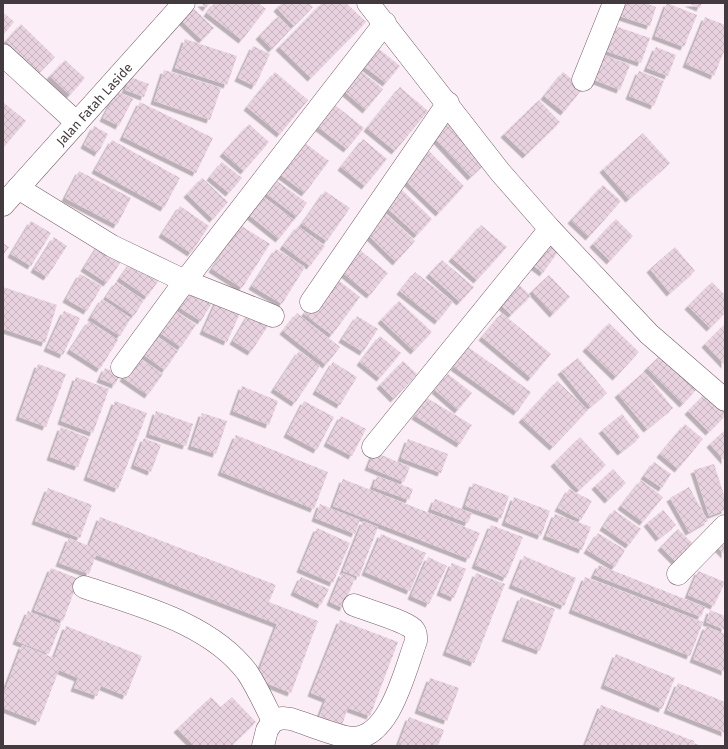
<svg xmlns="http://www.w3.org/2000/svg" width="728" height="749" viewBox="0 0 728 749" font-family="'Fira Sans',sans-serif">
  <defs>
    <pattern id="building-cross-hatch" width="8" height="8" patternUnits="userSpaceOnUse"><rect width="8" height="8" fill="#e8d2df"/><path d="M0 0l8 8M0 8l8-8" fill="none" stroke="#c8b5c0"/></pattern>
    <filter id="shadow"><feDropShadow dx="-3.5" dy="3.5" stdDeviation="0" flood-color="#0004"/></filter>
  </defs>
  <rect width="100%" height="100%" fill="#fceef6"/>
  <g fill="url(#building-cross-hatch)" filter="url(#shadow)">
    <path d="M201,3H210L206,8Z"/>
    <path d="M214,3H258L266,9L242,40L207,13Z"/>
    <path d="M282,3H309L313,7L294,26L277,8Z"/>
    <path d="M322,3H346L366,22L311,78L279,47Z"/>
    <path d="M620,3H646L656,7L650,26L616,15Z"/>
    <path d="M667,3L697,15L684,47L655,36Z"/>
    <path d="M688,3H702L700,8Z"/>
    <path d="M194,9L214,28L202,40L182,21Z"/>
    <path d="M4,13L14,22L3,35V14Z"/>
    <path d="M278,16L291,29L272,49L259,36Z"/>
    <path d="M705,17L725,25V49L714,76L686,64Z"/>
    <path d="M21,24L55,57L39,73L6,41Z"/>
    <path d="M612,25L650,38L641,63L603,50Z"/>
    <path d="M185,39L237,56L227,85L175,68Z"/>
    <path d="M253,46L270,54L255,86L238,78Z"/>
    <path d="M656,47L676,55L668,76L647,68Z"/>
    <path d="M379,49L400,66L386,83L365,67Z"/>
    <path d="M599,53L630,65L620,90L589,78Z"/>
    <path d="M65,60L85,78L70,95L50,76Z"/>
    <path d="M164,70L221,88L210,120L154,101Z"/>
    <path d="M361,71L383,89L366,110L345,92Z"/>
    <path d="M639,71L664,81L654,106L629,96Z"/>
    <path d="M275,72L308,100L280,134L247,107Z"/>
    <path d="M563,72L583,88L564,112L544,96Z"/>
    <path d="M130,77L149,84L144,97L125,90Z"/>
    <path d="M400,87L428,111L395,151L367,128Z"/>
    <path d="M117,91L133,99L119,126L103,118Z"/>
    <path d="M539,100L560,122L526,155L504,134Z"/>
    <path d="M3,102L26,121L3,148Z"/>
    <path d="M140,102L213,138L196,173L123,137Z"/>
    <path d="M335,105L364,128L347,149L318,127Z"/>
    <path d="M448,119L488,161L471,177L432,135Z"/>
    <path d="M249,124L269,142L244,171L223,153Z"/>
    <path d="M94,126L108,134L98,153L84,145Z"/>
    <path d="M643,133L670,163L629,199L603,169Z"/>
    <path d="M363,139L387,159L365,186L341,167Z"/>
    <path d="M112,140L180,178L164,208L95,170Z"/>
    <path d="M305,143L329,161L305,193L281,175Z"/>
    <path d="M429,151L464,186L439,213L403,178Z"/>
    <path d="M222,162L242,178L229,193L210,177Z"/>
    <path d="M79,171L131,198L117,225L65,198Z"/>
    <path d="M202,178L228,202L213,219L187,194Z"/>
    <path d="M277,181L307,203L297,217L267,194Z"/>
    <path d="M603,185L621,201L589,237L571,220Z"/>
    <path d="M401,189L432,219L417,235L385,206Z"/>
    <path d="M325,191L350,208L327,241L302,224Z"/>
    <path d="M264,197L294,220L279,239L249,215Z"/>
    <path d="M180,206L209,226L191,253L162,234Z"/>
    <path d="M382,210L415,241L396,262L363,230Z"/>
    <path d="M616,219L633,236L610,261L593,244Z"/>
    <path d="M31,221L51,233L31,266L11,254Z"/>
    <path d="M240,225L270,244L242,288L212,269Z"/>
    <path d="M481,225L507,247L477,280L452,258Z"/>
    <path d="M298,226L325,246L310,266L283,246Z"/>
    <path d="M54,237L67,246L47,277L34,269Z"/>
    <path d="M547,239L560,249L543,273L530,263Z"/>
    <path d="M101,241L124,257L107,283L84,268Z"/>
    <path d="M3,243L9,247L3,255Z"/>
    <path d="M354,245L388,273L370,295L336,267Z"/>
    <path d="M675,247L695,271L670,293L650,269Z"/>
    <path d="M276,249L305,267L282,304L252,286Z"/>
    <path d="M442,260L474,287L460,302L429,274Z"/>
    <path d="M132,261L159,280L147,297L120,278Z"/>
    <path d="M415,272L453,302L438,321L400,291Z"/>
    <path d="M80,274L102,286L87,311L66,299Z"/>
    <path d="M549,275L570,297L553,314L532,291Z"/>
    <path d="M333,276L360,297L332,335L304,314Z"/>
    <path d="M514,280L531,296L511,315L495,299Z"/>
    <path d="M116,282L144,300L134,316L106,297Z"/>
    <path d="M712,282L725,295V313L710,328L688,306Z"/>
    <path d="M3,287L57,305L45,343L3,329Z"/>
    <path d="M188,288L212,303L201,321L177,306Z"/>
    <path d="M218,298L242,309L227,342L203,331Z"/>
    <path d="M102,299L131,318L120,336L91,317Z"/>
    <path d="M399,301L432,332L414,351L381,320Z"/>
    <path d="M172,308L196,325L181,347L157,331Z"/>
    <path d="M64,311L80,318L63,355L47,348Z"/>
    <path d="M297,313L340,347L326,365L283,331Z"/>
    <path d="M502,313L551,354L531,378L482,337Z"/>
    <path d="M249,314L268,326L251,352L233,341Z"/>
    <path d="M357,316L378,329L363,352L342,339Z"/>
    <path d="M89,321L118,340L100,369L70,350Z"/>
    <path d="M609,323L639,352L616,377L586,348Z"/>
    <path d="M725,324V365L705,344Z"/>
    <path d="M154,334L178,351L165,370L141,353Z"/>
    <path d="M380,336L401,353L380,378L360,362Z"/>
    <path d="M468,347L531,392L517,412L454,367Z"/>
    <path d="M299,351L320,366L295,403L274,389Z"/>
    <path d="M662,354L697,389L683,404L647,368Z"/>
    <path d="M138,357L163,374L148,395L123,378Z"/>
    <path d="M578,358L607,393L590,407L561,371Z"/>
    <path d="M403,361L417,374L394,399L380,385Z"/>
    <path d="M333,362L357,377L340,405L316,391Z"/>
    <path d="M38,364L66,374L46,427L19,417Z"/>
    <path d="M105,368L120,374L115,385L100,379Z"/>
    <path d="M644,372L673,408L647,429L618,394Z"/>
    <path d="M448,374L472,393L458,410L435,390Z"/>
    <path d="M76,377L109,389L93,433L61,421Z"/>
    <path d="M557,381L588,410L553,447L522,419Z"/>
    <path d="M242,386L278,401L269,425L233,411Z"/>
    <path d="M709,390L725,407V416L709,432L688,411Z"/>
    <path d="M427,398L472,425L460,444L415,416Z"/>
    <path d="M115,401L147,413L118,489L87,477Z"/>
    <path d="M304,401L334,417L317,450L287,434Z"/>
    <path d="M156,411L193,424L186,446L149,434Z"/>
    <path d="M202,413L227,421L216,454L191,446Z"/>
    <path d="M622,414L640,437L621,452L602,430Z"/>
    <path d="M341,416L366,429L352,456L327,443Z"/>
    <path d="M685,424L703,439L678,469L660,454Z"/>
    <path d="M61,427L89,438L78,467L50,457Z"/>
    <path d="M725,430V461L710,444Z"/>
    <path d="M236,435L328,472L314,509L221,472Z"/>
    <path d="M580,437L606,465L579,490L554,463Z"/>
    <path d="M144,438L161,445L151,472L134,465Z"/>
    <path d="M408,439L448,454L441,473L401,458Z"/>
    <path d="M374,452L410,467L404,482L368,467Z"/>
    <path d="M654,462L671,474L662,488L644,476Z"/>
    <path d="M714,464L725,498V510L709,516L694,470Z"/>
    <path d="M613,469L626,483L608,500L595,486Z"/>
    <path d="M377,476L413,489L409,500L373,487Z"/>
    <path d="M343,479L480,533L469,559L333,506Z"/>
    <path d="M641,480L663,497L643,522L621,506Z"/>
    <path d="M473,483L509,496L501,519L465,506Z"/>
    <path d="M689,487L708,521L689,532L670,498Z"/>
    <path d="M48,488L92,505L80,538L35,521Z"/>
    <path d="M569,489L592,501L581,520L558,508Z"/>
    <path d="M514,497L550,511L541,536L505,522Z"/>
    <path d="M435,499L472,513L468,523L431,509Z"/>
    <path d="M320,504L360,520L355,534L315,518Z"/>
    <path d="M614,510L641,529L629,545L603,527Z"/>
    <path d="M663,510L676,525L659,538L647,523Z"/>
    <path d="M555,514L591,527L582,550L546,536Z"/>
    <path d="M100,517L276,585L269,602L318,621L291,693L256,679L277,624L96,555L89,574L59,563L69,538L89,546Z"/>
    <path d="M363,521L378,527L359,577L343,571Z"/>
    <path d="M491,525L523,537L506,578L475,565Z"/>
    <path d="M317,528L350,543L333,583L300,569Z"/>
    <path d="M678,529L697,548L680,566L661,547Z"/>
    <path d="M598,533L625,550L615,567L587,550Z"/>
    <path d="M381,534L426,553L410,591L365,572Z"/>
    <path d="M725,537V555L716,546Z"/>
    <path d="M524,556L576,578L564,606L512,585Z"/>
    <path d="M428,557L447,566L429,604L411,596Z"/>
    <path d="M452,563L466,569L454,598L440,592Z"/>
    <path d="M599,565L705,607L701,617L594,575Z"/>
    <path d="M51,568L79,579L63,621L34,610Z"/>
    <path d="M698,571L725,582L714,606L688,595Z"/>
    <path d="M342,573L355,578L343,608L330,602Z"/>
    <path d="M476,573L505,584L474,663L446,652Z"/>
    <path d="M301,577L329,589L321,605L294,592Z"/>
    <path d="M585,577L703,622L690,656L572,610Z"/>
    <path d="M521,597L555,609L540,651L505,638Z"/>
    <path d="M710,610L725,616V630L706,622Z"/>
    <path d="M28,611L61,624L49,654L16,641Z"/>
    <path d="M340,620L398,642L370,716L348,708L342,725L319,717L326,699L311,693Z"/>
    <path d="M66,626L142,656L126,696L101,686L97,696L74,688L78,678L59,670L39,722L3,708V695L22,645L54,658Z"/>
    <path d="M706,626L725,634V672L693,659Z"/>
    <path d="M616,654L675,678L662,709L604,685Z"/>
    <path d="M430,678L459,688L447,721L418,710Z"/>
    <path d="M678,683L725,702V733L667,710Z"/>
    <path d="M211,697L221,707L232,697L256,722L231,746H194L177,729Z"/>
    <path d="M601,705L694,741V743L701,746H585Z"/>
    <path d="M409,717L444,730L438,746H398Z"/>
  </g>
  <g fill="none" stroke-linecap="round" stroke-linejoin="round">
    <defs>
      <g id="minor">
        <path d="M368,3L500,172L550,229L649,334L725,400"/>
        <path d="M3,55L77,123"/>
        <path d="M583,80L614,3"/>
        <path d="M18,188L112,246L185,281L273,316"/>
        <path d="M3,205L184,3"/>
        <path d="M311,302L448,103"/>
        <path d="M122,367L185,281L385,23"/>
        <path d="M373,447L550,229"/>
        <path d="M678,574L725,526"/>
        <path d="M84,587C140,606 210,623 247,672C257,687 265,705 273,721"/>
        <path d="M263,746L267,730L273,721L282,718L291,719C305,723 341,738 353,738C390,738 405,670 416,641C416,636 417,633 413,629C405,621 367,610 354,605"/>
      </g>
    </defs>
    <use href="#minor" stroke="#75616d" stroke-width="23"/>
    <use href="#minor" stroke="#fff" stroke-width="22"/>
  </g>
  <g text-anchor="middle" stroke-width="4" stroke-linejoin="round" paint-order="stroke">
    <g font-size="13" fill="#433a3f" stroke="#fff">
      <text transform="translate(94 104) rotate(-48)" y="5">Jalan Fatah Laside</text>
    </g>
  </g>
  <rect width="728" height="749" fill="none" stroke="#433a3f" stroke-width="8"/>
</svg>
